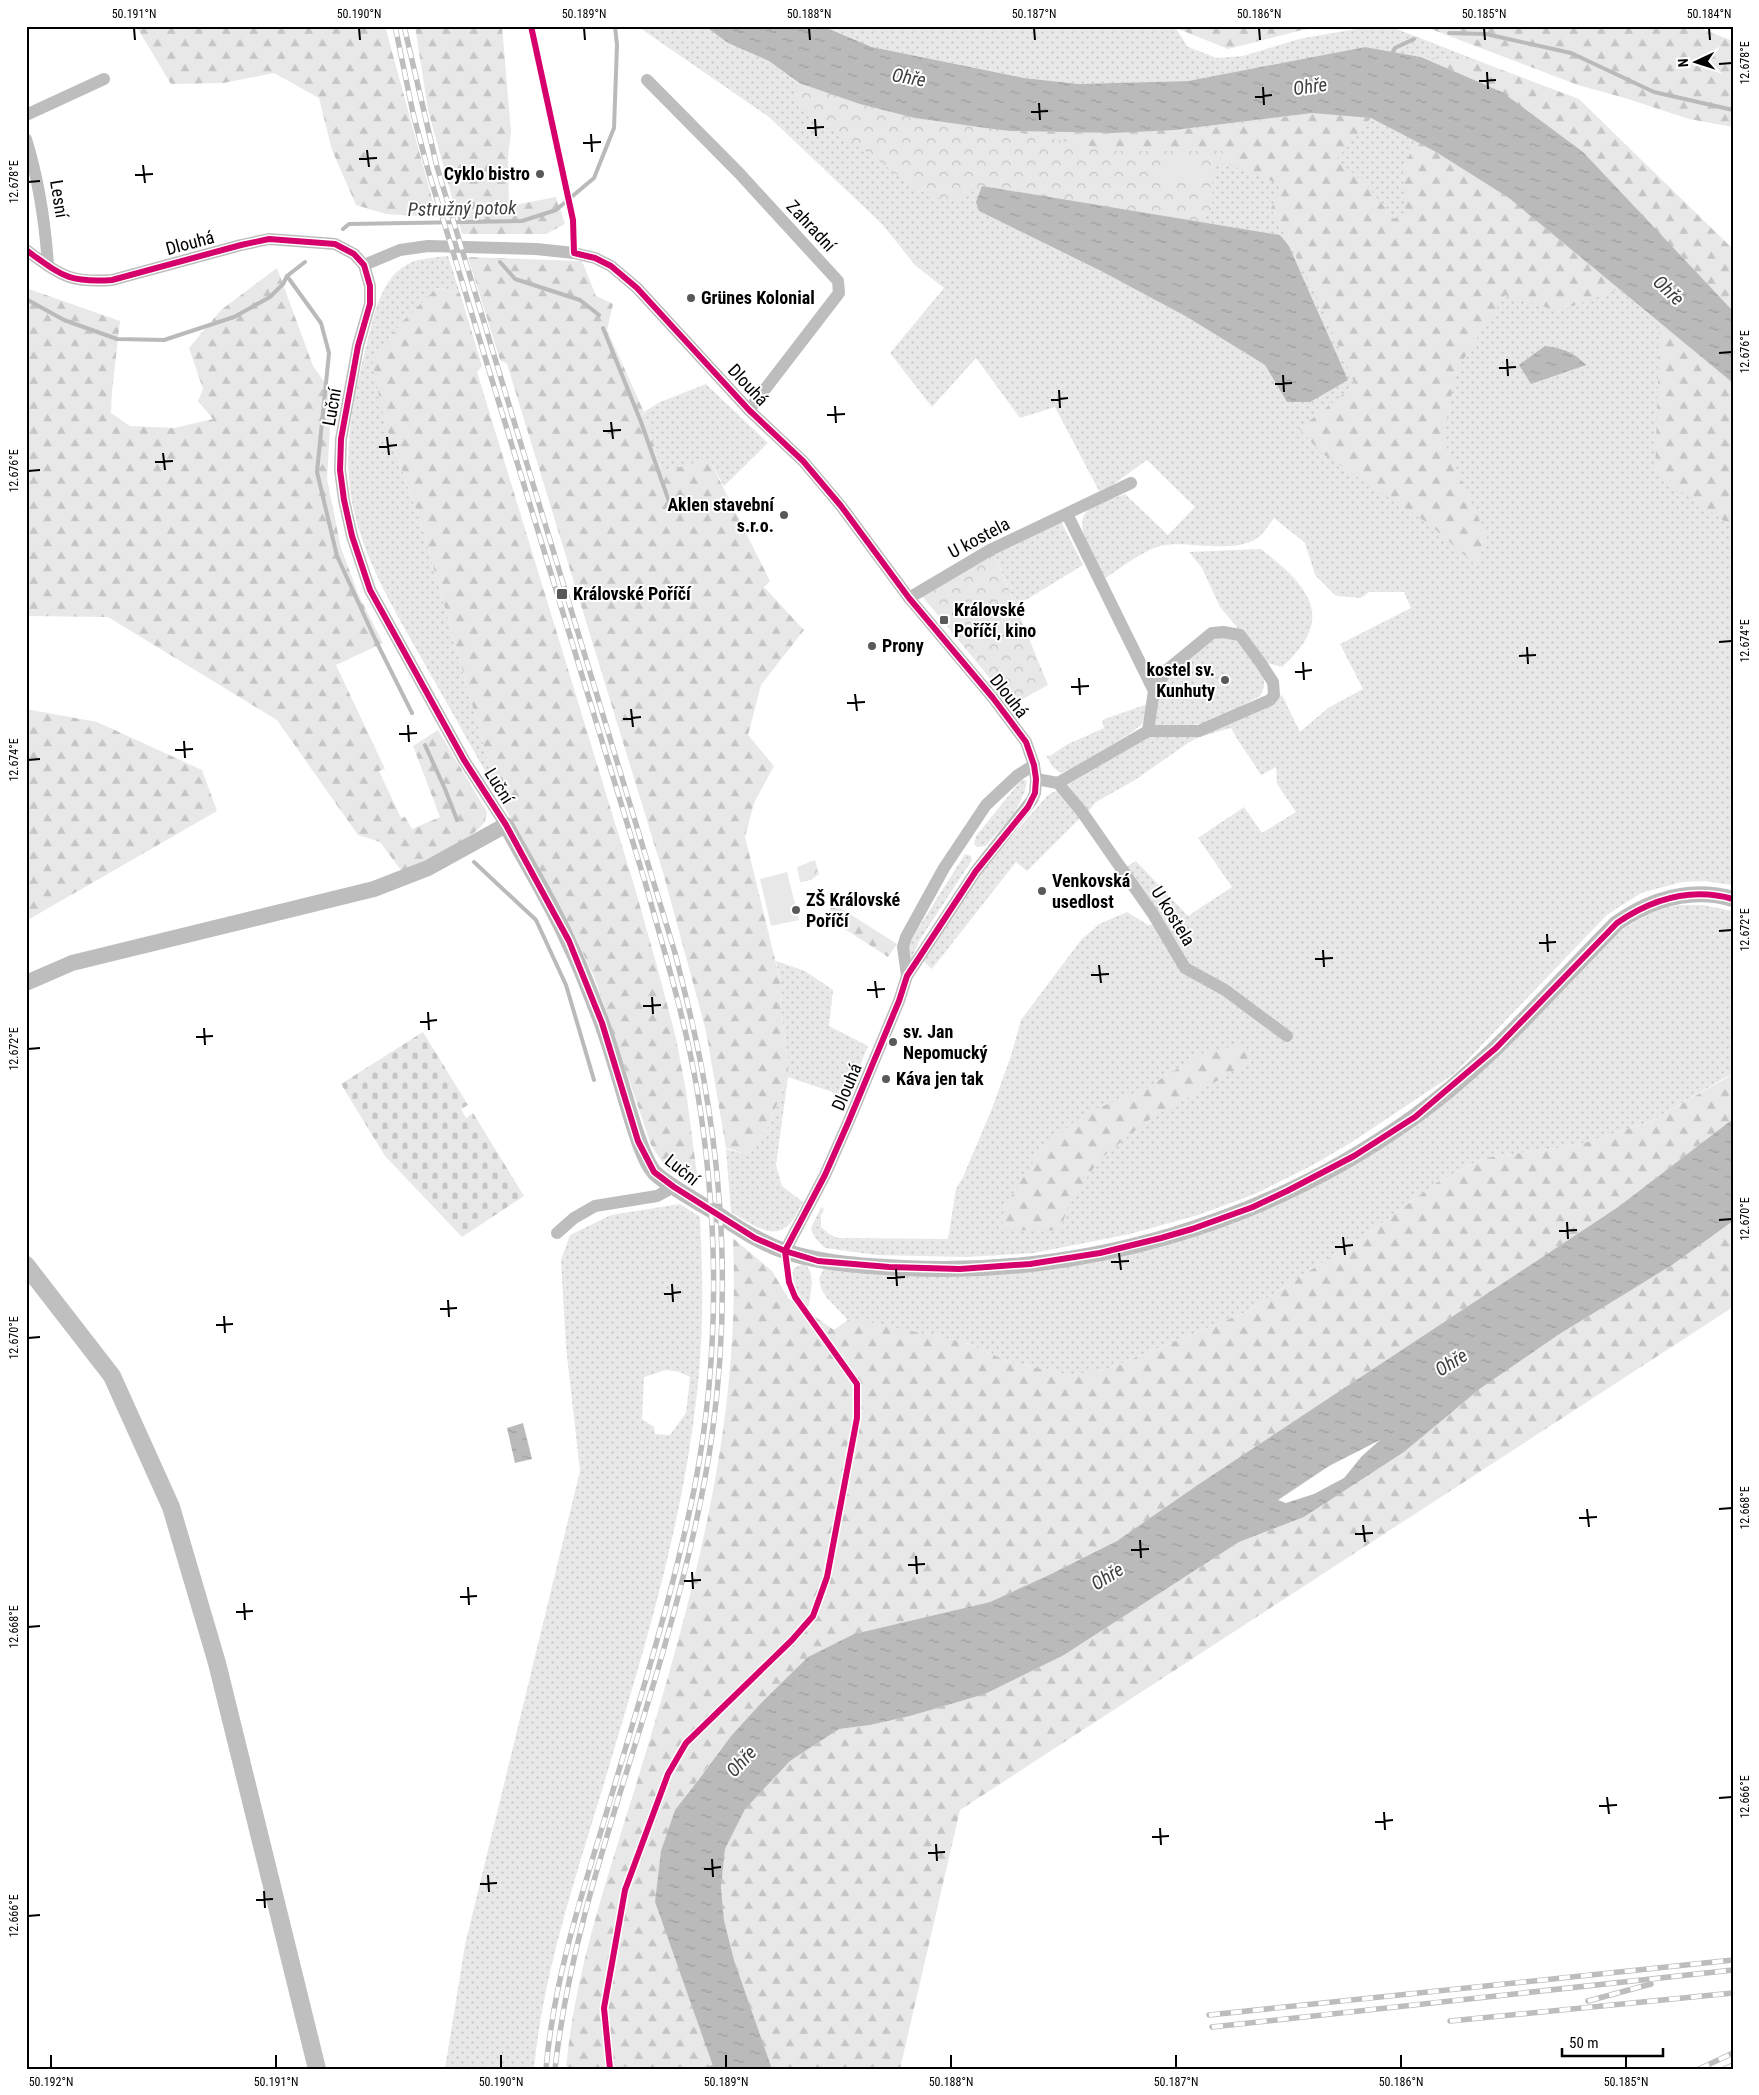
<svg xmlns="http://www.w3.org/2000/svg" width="1759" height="2095" viewBox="0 0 1759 2095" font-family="'Roboto Condensed',sans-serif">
  <defs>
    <pattern id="grass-dots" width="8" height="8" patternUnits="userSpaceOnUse" patternTransform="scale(1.25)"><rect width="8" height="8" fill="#e8e8e8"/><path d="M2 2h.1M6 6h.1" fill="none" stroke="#c5c5c5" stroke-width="1.8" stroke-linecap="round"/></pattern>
    <pattern id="forest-firs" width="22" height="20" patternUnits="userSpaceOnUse" patternTransform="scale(1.25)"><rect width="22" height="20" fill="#e8e8e8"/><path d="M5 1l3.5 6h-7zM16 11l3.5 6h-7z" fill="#c5c5c5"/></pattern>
    <pattern id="cemetery-stones" width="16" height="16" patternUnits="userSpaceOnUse" patternTransform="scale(1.25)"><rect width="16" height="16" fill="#e8e8e8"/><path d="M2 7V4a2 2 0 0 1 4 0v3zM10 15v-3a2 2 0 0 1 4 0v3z" fill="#c5c5c5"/></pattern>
    <pattern id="park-crowns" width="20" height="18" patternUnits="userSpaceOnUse" patternTransform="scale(1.25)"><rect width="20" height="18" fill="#e8e8e8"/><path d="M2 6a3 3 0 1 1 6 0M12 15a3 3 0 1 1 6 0" fill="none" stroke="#c5c5c5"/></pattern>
    <pattern id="water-ripples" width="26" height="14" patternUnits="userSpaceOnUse" patternTransform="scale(1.25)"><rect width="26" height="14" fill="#bababa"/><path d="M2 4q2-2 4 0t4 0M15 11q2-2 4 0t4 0" fill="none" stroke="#9e9e9e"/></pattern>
  </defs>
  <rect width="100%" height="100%" fill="#fff"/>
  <g fill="url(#grass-dots)" fill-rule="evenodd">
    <path d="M637,26H705L728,43L769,61L799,84L915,118L1010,131L1114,133L1175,130L1312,113L1371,118L1436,152L1509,198L1733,383V885L1704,881L1682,882L1641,893L1607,915L1454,1074L1352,1142L1313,1165L1255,1194L1198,1215L1130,1234L1034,1253L967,1257L877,1255L825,1248L815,1238L811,1228L821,1207L824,1209L821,1215V1227L829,1234L838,1238L948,1239L956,1189L963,1177L991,1111L1011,1056L1021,1020L1081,940L1099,924L1127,912L1148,925L1166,924L1126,867L1136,861L1188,916L1232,887L1198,838L1244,807L1262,833L1296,812L1277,784L1276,767L1261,775C1251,758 1239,744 1231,728L1199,737L1188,743L1135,780L1096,802L1087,813L1068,785L1150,735H1194L1265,705L1282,695L1300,732L1328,708L1363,689L1340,644L1411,608L1404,592H1369L1361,598L1336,596L1315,575L1305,543L1274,518C1270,524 1265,531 1260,536C1239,555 1190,541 1165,545C1146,548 1121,568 1104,579C1097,563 1072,526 1087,511C1093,504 1116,498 1125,494L1168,535L1195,507L1147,460L1111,486L1099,491L1055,407L1020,418L976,358L932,407L890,353L944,288L915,265L882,224L769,117ZM982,186L1280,235L1289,246L1348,380L1287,402L1265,365L1187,317L1101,271L979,211Z"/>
    <path d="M822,26H1171L1175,27L1188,47L1217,58L1243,56L1299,39L1373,26H1389L1484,63L1421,57L1365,47L1188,81L1079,84L1024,78L872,47Z"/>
    <path d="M448,256L460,293L437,288L384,420L422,526L497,793C473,749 448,705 423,661C392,606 355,546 349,481C345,437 356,385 367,343C375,312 382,270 418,260C428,258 438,257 448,256Z"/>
    <path d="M706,384L768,443L724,486L709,459L662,473L644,412L660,402Z"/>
    <path d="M1058,521L1062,523L1083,565L1016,606L994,553Z"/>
    <path d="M1261,549C1308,586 1338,617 1282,667L1267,663L1220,607L1202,568L1189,552Z"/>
    <path d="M1235,637L1264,676V688L1260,696L1214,721L1187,726L1155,725L1160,690L1171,675L1212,638Z"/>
    <path d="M1150,703L1141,725L1128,735L1069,770L1060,773L1052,766L1046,755L1050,756L1066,745L1104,728L1102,720Z"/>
    <path d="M1022,779L1027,781C1023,807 1003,827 985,846L977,847L974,844L976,836Z"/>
    <path d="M1058,791L1080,818L1027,871L1016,862L932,969L924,962L925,955L993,857L1047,796L1053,792Z"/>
    <path d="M965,854L971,856L972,860L919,941L912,958H908L906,952L914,935Z"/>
    <path d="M1679,905H1703L1733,911V1073L1652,1121L1578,1145L1484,1158L1436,1183L1374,1229L1246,1312L1105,1370L1068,1375L1010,1362L964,1342L848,1320L826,1297L821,1288L819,1279L824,1268L1089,1263L1367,1154L1607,941C1630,924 1650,909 1679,905Z"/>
    <path d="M776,961L805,971L833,990L829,1026L868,1046L847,1097L788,1077L776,1165L782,1186L803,1202C798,1210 794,1222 785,1228C769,1239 745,1220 731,1212L726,1149L746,1154L768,1127L788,1076V1062L782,1016L781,984Z"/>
    <path d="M680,1204L700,1217C703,1278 704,1339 696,1401C682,1524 646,1644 610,1763C581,1863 544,1964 534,2069H445L465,1945L580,1471L566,1347L561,1260L570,1235L611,1215ZM666,1370L680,1372L690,1377L686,1413L670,1435L655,1434L654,1427L642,1419L644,1377Z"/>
    <path d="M803,1264C817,1270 810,1293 809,1306H805C796,1295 788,1283 794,1268Z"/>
  </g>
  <g fill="url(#forest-firs)">
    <path d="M136,26H385L437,217L386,214L356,205L332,150L319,98L274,73L223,83L171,84Z"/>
    <path d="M415,26H502L511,132L508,158L509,206L556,197L565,224L546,234H462L428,110Z"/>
    <path d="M1171,26H1330L1302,30L1228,49Z"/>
    <path d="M1423,26H1694L1733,41V127L1689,119L1625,98L1578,85Z"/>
    <path d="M1421,57L1484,63L1579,99L1733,249V311L1679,254L1502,92Z"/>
    <path d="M1312,113L1371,118L1336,160L1364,182L1394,219L1405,212L1403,171L1415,141L1436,152L1509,198L1619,289L1559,311L1505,295L1456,371L1443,439L1487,537L1476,565L1429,524L1323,454L1299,429L1355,385L1316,294L1271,209L1282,185L1228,164L1116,151L1010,131L1114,133L1217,127Z"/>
    <path d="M468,257L582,261L596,296L613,304L607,330L644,412L662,472L709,459L770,581L764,587L804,630L761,685L748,735L774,766L754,803L745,837L781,984L782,1016L788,1063V1076L768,1127L746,1154L726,1148L706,1031L664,876L507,364L500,360Z"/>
    <path d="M277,268L313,366L332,393L327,479L341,548L359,596L383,643L336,665L385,769L379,771L401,818L405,817L412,829L440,817L413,746L438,730L487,812C486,815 486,820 484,823C473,839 421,863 403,873L380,842L358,835L277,720L108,617L26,616V288L120,321L112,391L111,413L130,426L174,428L213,419L198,401L203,389L189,348L221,310Z"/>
    <path d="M437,288L460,293L482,366L477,372L634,885L655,959L676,1038L686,1091L698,1182L668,1171L651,1145L595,979L576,938L497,793L422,526L384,420L372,359L402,322Z"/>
    <path d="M1660,322L1733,383V527L1655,474Z"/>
    <path d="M26,709L97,722L202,770L217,811L26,921Z"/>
    <path d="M834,904L897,944L888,957L825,916Z"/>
    <path d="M1242,1045L1255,1059L1147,1121L1099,1160L1069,1204L1060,1230L1032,1231L1002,1228L1004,1208L1039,1152L1082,1115L1146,1088L1205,1052Z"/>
    <path d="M1733,1074V1119L1618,1207L1199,1484L1118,1541L1049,1575L990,1602L854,1634L808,1657L762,1702L731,1736L675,1810L655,1902L714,2069H566C575,1968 610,1871 639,1775C693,1597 741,1426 733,1238L772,1271L788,1298L834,1330L848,1320H858L964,1342L1010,1362L1068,1375L1105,1370L1246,1312L1374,1229L1436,1183L1484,1158L1578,1145L1652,1121Z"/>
    <path d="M1733,1221V1307L960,1810L900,2069H772L734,1960L724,1920L721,1883L725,1849L745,1805L790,1761L839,1729L870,1725L910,1716L985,1694L1064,1655L1239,1542L1304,1517L1404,1452L1481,1388L1558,1335L1672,1265Z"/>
  </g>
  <path fill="url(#cemetery-stones)" d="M423,1032L468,1105L461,1109L466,1118L473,1113L524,1196L462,1237L385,1156L341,1084Z"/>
  <g fill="url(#park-crowns)">
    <path d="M799,83L860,104L915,118L1010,131L1115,151H1224L1213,173L1212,209L1199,222L982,186L949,203L918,190L867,152L821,124L792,97Z"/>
    <path d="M994,553L1048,685L1012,705L922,596Z"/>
    <path d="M815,860L819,874L811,880L800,882L797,867Z"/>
  </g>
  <g fill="#e8e8e8">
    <path d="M1161,156L1201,159L1199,182L1159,180Z"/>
    <path d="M787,872L799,920L771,926L760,879Z"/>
  </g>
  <g fill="url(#water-ripples)" fill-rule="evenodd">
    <path d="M705,26H822L872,47L1024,78L1079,84L1188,81L1365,47L1421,57L1502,92L1583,152L1733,311V383L1509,198L1436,152L1371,118L1312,113L1175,130L1114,133L1010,131L986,128L915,118L860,104L799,83L769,61L728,43Z"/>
    <path d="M982,186L1280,235L1289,246L1348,380L1310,402H1287L1265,365L1187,317L1101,271L979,211L976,202Z"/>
    <path d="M1545,346C1564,349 1572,351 1586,365L1531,384L1519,365Z"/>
    <path d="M1733,1119V1221L1672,1265L1558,1335L1481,1388L1404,1452L1304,1517L1239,1542L1064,1655L985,1694L910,1716L870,1725L839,1729L790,1761L745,1809L725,1849L721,1886L724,1920L734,1960L772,2069H714L655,1902L661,1851L675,1810L702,1775L731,1736L762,1702L808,1657L854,1634L990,1602L1049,1575L1117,1541L1199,1484L1618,1207ZM1380,1440L1362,1456L1344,1478L1314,1494L1286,1503L1278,1500L1329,1466Z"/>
    <path d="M523,1423L532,1459L515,1463L507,1428Z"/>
  </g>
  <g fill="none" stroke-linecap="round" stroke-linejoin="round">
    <g stroke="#bababa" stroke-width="4">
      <path d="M1449,33L1486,34L1571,53L1654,92L1733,110"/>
      <path d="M1391,56L1395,48L1414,39"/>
      <path d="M343,229L349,224L522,221L556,210L594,178L614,128L617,45L615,26"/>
      <path d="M500,262L515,279L580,300L599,315"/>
      <path d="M287,276L321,323L329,353L317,472L337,556L376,641L412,713"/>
      <path d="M26,299L64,320L117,339L164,340L234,317L270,297L283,284L287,276L305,262"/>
      <path d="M603,328L641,422L672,510"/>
      <path d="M425,745L445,789L457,820"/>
      <path d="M474,862L536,920L566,985L594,1080"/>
      <path d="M708,2069L717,2065"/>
    </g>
    <g stroke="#bdbdbd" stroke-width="12">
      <path d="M647,80L739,173L838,281L839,293L749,410"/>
      <path d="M26,115L104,79"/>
      <path d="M26,139C39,181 45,222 48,265"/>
      <path d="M26,250C61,275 68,283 112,280L241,245L269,239L335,244L354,254L364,265L370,286V304L358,346L341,439L340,470L344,500L352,536L370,590L464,760L506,825"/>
      <path d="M364,265L400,250L428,246L536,249L574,253L595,258L611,266L637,288L749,410L803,461L841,506L909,598L993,698L1026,742L1034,765L1036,779L1035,793L1032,800L976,871L907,976L899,1001L848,1123L825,1175L785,1251"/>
      <path d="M1067,514L1154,691L1148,731"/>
      <path d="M909,598L990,550L1131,483"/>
      <path d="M1036,779L1058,783L1082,812L1153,914L1185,968L1225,990L1287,1036"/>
      <path d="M1058,783L1148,731H1199L1270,700L1274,695L1273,682L1260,662L1240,635L1223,632L1212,633L1167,670L1154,691"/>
      <path d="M907,976L903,947L906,937L944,868L986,805L1018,775L1034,765"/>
      <path d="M557,1233L574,1218L595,1206L657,1196L674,1187"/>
    </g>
    <path stroke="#bdbdbd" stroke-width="16" d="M26,983L72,963L374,889L428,868L506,825C527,864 551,902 569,943C581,967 590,993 600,1018C612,1050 621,1084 631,1117C636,1133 644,1160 654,1172C665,1184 700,1203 716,1213C738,1228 761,1243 787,1252C825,1264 865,1266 904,1268C1084,1277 1267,1223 1414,1117C1491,1062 1551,989 1617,923C1652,899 1691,887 1733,899"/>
    <path stroke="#bfbfbf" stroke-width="18" d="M26,1265L112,1376L171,1507L217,1663L317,2069"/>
    <defs>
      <g id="rail">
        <path d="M395,26L413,113L428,170L645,882C664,950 685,1019 697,1089C719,1222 720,1358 694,1490C681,1554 664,1617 646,1679C631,1730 616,1781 601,1831C577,1909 553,1988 546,2069"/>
        <path d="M404,26L437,167L675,953C686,997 698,1042 705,1087C725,1201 728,1320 712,1435C702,1507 684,1578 664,1648C625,1787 571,1924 555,2069"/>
        <path d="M1588,2001L1651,1984"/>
        <path d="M1209,2015L1733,1960"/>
        <path d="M1450,2021L1733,1993"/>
        <path d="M1212,2027L1733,1970"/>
        <path d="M1699,2069L1733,2053"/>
        <path d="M1724,2069L1733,2065"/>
      </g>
    </defs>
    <use href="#rail" stroke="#bdbdbd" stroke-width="5.5"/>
    <use href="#rail" stroke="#fff" stroke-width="4" stroke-dasharray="11" stroke-linecap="butt"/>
    <defs>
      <g id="cycleway">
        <path d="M531,26L573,220L574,253L595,258L611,266L637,288L749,410L803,461L841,506L909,598L993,698L1026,742L1034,765L1036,779L1035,793L1028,807L976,871L907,976L899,1001L848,1123L825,1175L785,1251"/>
        <path d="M26,250C61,275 68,283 112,280L241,245L269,239L335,244L354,254L364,265L370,286V304L358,346L341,439L340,470L344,500L352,536L370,590L464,760L506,825L569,941L602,1023L638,1141L654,1172L674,1187L755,1238L785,1251L818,1261L889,1267L960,1269L1030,1264L1100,1253L1161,1238L1192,1229L1253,1207L1287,1191L1354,1156L1415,1117L1496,1048L1617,923C1652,899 1691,887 1733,899"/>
        <path d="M610,2069L604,2008L625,1890L668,1774L686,1743L792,1640L813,1616L827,1577L857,1418V1384L795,1297L789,1282L785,1251"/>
      </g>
    </defs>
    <use href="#cycleway" stroke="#fff" stroke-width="9"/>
    <use href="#cycleway" stroke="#d6006c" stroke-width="6"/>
  </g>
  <path fill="none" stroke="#000" stroke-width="2" d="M134,28L135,40M359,28L360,40M584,28L585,40M809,28L810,40M1034,28L1035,40M1259,28L1260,40M1484,28L1485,40M1709,28L1710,40M1719,64L1732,63M1487,72L1488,89M1479,81L1496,80M1263,87L1264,105M1255,97L1272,95M1039,103L1040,120M1031,112L1048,111M815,119L816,136M807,128L824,127M591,134L592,152M583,143L601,142M367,150L369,167M359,159L377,158M143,165L145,183M135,175L153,174M28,182L40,181M1719,353L1732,352M1507,359L1508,376M1499,368L1516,367M1283,375L1284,392M1275,384L1292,383M1059,390L1060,408M1051,400L1068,398M835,406L836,423M827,415L845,414M611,422L613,439M603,431L621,430M387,437L389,455M379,447L397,445M163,453L165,470M155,462L173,461M28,471L40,470M1719,642L1732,641M1527,647L1528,664M1519,656L1536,655M1303,662L1304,680M1295,672L1312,670M1079,678L1080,695M1071,687L1089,686M855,694L857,711M847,703L865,702M631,709L633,727M623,719L641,717M408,725L409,742M399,734L417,733M184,741L185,758M175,750L193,749M28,760L40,759M1719,931L1732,930M1547,934L1548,952M1539,943L1556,942M1323,950L1324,967M1315,959L1333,958M1099,965L1101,983M1091,975L1109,974M875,981L877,998M867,990L885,989M652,997L653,1014M643,1006L661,1005M428,1012L429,1030M420,1022L437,1020M204,1028L205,1045M196,1037L213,1036M28,1049L40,1048M1719,1220L1732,1219M1567,1222L1568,1239M1559,1231L1577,1230M1343,1237L1345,1255M1335,1247L1353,1245M1119,1253L1121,1270M1111,1262L1129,1261M896,1269L897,1286M887,1278L905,1277M672,1284L673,1302M664,1294L681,1292M448,1300L449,1317M440,1309L457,1308M224,1316L225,1333M216,1325L233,1324M28,1338L40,1337M1587,1509L1589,1527M1719,1509L1732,1508M1579,1518L1597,1517M1363,1525L1365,1542M1355,1534L1373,1533M1140,1540L1141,1558M1131,1550L1149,1549M916,1556L917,1574M908,1565L925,1564M692,1572L693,1589M684,1581L701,1580M468,1587L469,1605M460,1597L477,1596M244,1603L245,1620M236,1612L253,1611M28,1627L40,1626M1607,1797L1609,1814M1719,1798L1732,1797M1599,1806L1617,1805M1384,1812L1385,1830M1375,1822L1393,1820M1160,1828L1161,1845M1152,1837L1169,1836M936,1844L937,1861M928,1853L945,1852M712,1859L713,1877M704,1869L721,1867M488,1875L489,1892M480,1884L497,1883M264,1891L265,1908M256,1900L273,1899M28,1916L40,1915M51,2055V2068M276,2055V2068M501,2055V2068M726,2055V2068M951,2055V2068M1176,2055V2068M1401,2055V2068M1626,2055V2068"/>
  <g fill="#595959" stroke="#fff" stroke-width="2">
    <circle cx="540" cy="174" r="5"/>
    <circle cx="691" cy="298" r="5"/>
    <circle cx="784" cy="515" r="5"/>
    <rect x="556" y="588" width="12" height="12" rx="2.5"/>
    <rect x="939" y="615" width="10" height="10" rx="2.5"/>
    <circle cx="872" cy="646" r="5"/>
    <circle cx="1225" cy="680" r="5"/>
    <circle cx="1042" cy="891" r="5"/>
    <circle cx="796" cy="910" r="5"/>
    <circle cx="893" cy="1042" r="5"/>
    <circle cx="886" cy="1079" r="5"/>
  </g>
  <g text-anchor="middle" stroke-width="4" stroke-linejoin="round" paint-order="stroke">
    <g font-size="18" font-weight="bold" fill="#000" stroke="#fff" text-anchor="start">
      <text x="530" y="180" text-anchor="end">Cyklo bistro</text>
      <text x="701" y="304">Grünes Kolonial</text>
      <text x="774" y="511" text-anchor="end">Aklen stavební<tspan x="774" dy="21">s.r.o.</tspan></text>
      <text x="573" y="600">Královské Poříčí</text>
      <text x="954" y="616">Královské<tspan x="954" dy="21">Poříčí, kino</tspan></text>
      <text x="882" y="652">Prony</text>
      <text x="1215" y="676" text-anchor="end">kostel sv.<tspan x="1215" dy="21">Kunhuty</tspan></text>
      <text x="1052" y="887">Venkovská<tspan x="1052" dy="21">usedlost</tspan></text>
      <text x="806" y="906">ZŠ Královské<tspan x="806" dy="21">Poříčí</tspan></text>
      <text x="903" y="1038">sv. Jan<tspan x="903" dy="21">Nepomucký</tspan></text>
      <text x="896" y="1085">Káva jen tak</text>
    </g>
    <g font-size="18" fill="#000" stroke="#fff">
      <text transform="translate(59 199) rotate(81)" y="6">Lesní</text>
      <text transform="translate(811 226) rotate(47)" y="6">Zahradní</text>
      <text transform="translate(190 243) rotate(-15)" y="6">Dlouhá</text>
      <text transform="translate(748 385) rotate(47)" y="6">Dlouhá</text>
      <text transform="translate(332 407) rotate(-80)" y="6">Luční</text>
      <text transform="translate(979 538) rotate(-28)" y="6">U kostela</text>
      <text transform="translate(1009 696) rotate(52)" y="6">Dlouhá</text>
      <text transform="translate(499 786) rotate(58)" y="6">Luční</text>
      <text transform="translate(1173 916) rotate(58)" y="6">U kostela</text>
      <text transform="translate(847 1087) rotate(-67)" y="6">Dlouhá</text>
      <text transform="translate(682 1170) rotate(39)" y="6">Luční</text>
    </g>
    <g font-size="19" font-style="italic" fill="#3e3e3e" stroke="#fff">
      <text transform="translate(909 77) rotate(10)" y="7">Ohře</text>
      <text transform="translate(1310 86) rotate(-8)" y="7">Ohře</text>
      <text transform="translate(462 208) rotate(-1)" y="7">Pstružný potok</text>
      <text transform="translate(1669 290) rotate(43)" y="7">Ohře</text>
      <text transform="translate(1451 1362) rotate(-32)" y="7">Ohře</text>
      <text transform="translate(1107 1576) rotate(-32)" y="7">Ohře</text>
      <text transform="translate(741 1761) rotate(-47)" y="7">Ohře</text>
    </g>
  </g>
  <rect width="1759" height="2095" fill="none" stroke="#ffffff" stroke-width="55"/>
  <g transform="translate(1696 62) rotate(266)" stroke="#ffffff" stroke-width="4" paint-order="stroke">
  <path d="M0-4L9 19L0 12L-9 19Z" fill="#000000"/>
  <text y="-8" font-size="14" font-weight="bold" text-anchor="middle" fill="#000000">N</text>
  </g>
  <path d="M1562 2048v8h101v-8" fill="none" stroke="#000000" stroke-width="2.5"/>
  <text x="1569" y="2048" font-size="15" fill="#000000" stroke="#ffffff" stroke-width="4" paint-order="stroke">50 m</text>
  <rect x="28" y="28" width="1704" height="2040" fill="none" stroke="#000" stroke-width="2"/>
  <g font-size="12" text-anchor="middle" fill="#000">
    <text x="134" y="18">50.191°N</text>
    <text x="359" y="18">50.190°N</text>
    <text x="584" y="18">50.189°N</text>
    <text x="809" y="18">50.188°N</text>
    <text x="1034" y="18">50.187°N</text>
    <text x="1259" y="18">50.186°N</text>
    <text x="1484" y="18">50.185°N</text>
    <text x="1709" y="18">50.184°N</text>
    <text transform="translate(1745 63) rotate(-90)" y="4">12.678°E</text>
    <text transform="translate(14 182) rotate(-90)" y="4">12.678°E</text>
    <text transform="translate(1745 352) rotate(-90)" y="4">12.676°E</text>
    <text transform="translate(14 471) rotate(-90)" y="4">12.676°E</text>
    <text transform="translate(1745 641) rotate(-90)" y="4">12.674°E</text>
    <text transform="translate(14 760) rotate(-90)" y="4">12.674°E</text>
    <text transform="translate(1745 930) rotate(-90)" y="4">12.672°E</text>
    <text transform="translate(14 1049) rotate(-90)" y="4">12.672°E</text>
    <text transform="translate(1745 1219) rotate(-90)" y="4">12.670°E</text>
    <text transform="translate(14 1338) rotate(-90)" y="4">12.670°E</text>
    <text transform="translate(1745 1508) rotate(-90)" y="4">12.668°E</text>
    <text transform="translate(14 1627) rotate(-90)" y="4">12.668°E</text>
    <text transform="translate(1745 1797) rotate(-90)" y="4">12.666°E</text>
    <text transform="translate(14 1916) rotate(-90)" y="4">12.666°E</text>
    <text x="51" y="2086">50.192°N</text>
    <text x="276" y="2086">50.191°N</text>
    <text x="501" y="2086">50.190°N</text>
    <text x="726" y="2086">50.189°N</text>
    <text x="951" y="2086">50.188°N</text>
    <text x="1176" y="2086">50.187°N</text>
    <text x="1401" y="2086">50.186°N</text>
    <text x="1626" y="2086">50.185°N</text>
  </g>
</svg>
